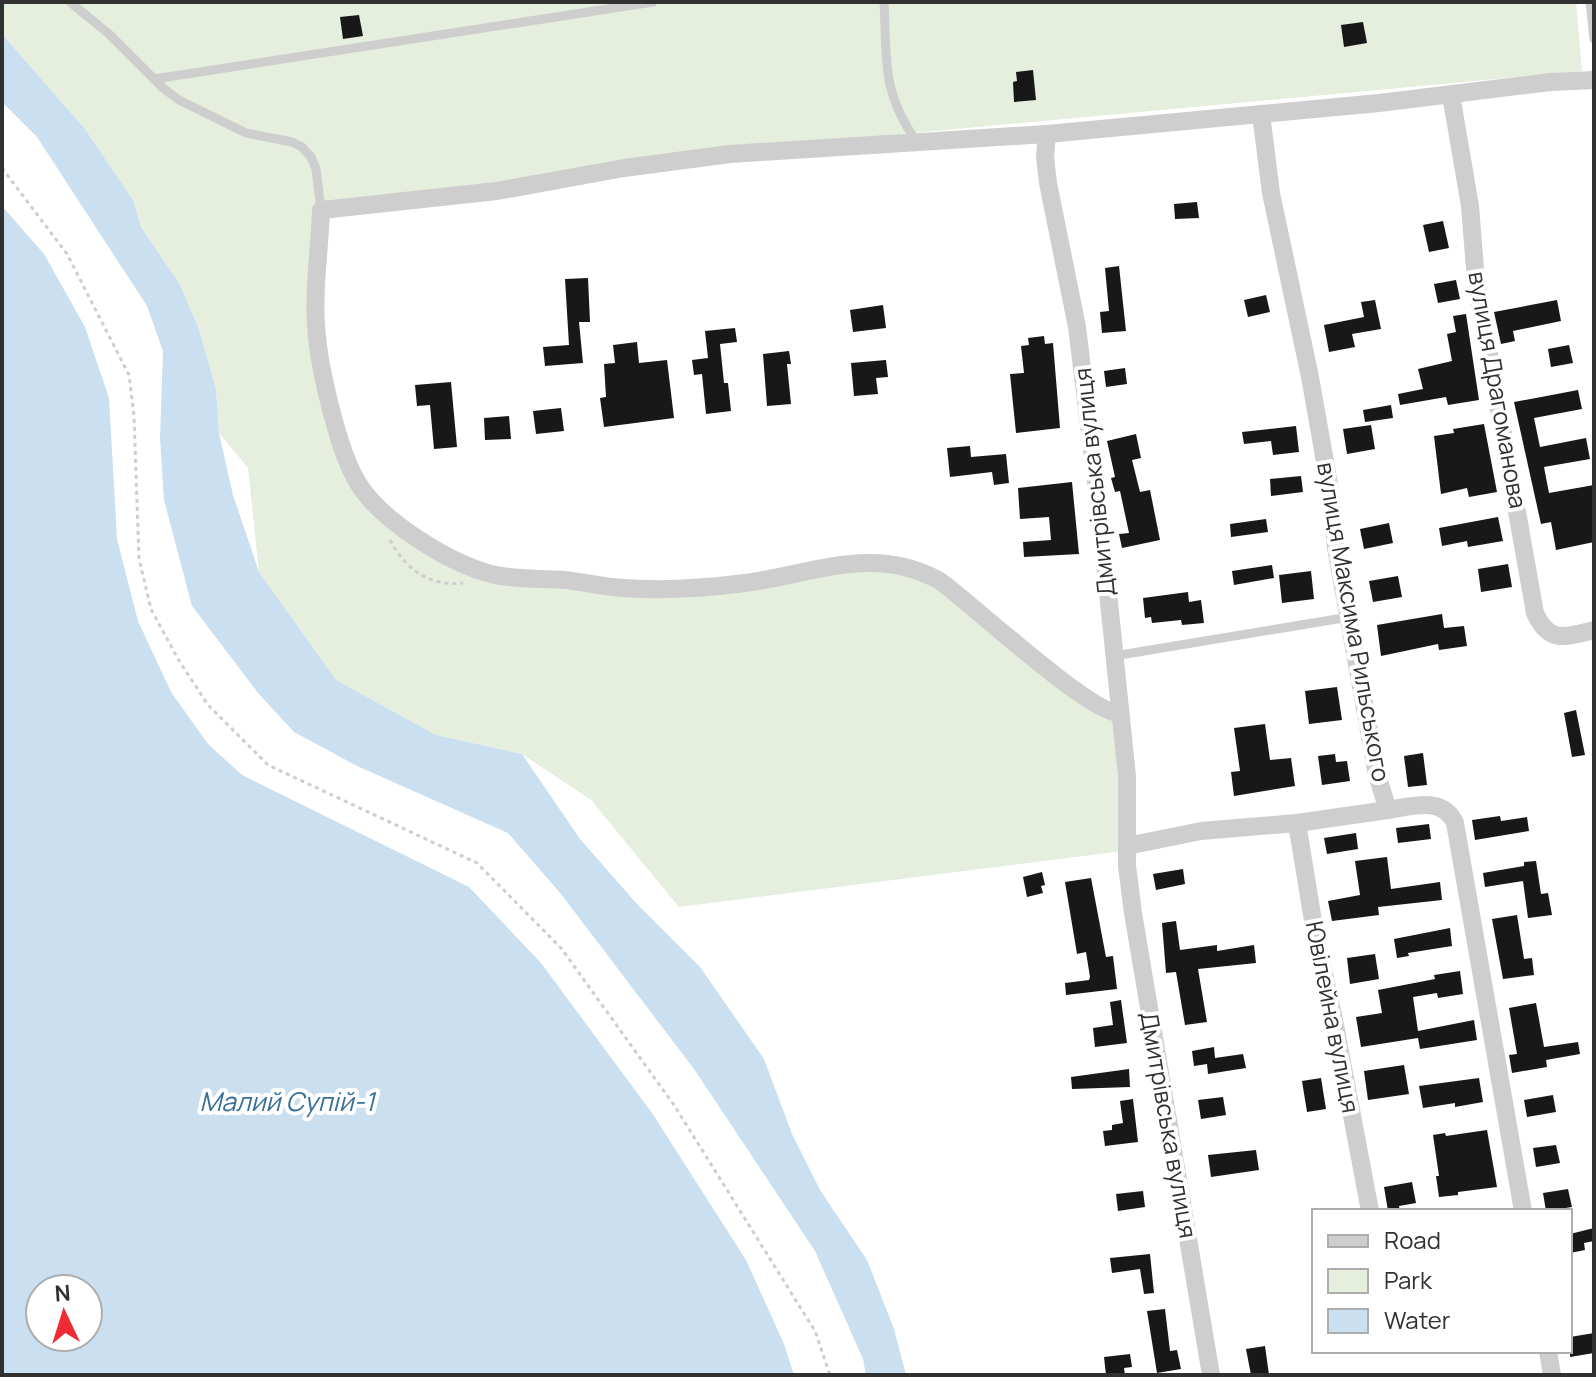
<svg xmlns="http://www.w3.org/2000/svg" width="1596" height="1377" viewBox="0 0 1596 1377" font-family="Manrope,sans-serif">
  <rect width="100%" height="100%" fill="#fff"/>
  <path fill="#e6eede" d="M2,2H1576L1582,71L891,135L554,177L328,200L311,279L339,452L411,542L522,586L612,593L880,566L930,581L1006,642L1042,676L1082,705L1114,719L1123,851L679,907L591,800L522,754L436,735L336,680L259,572L248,468L219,433L216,389L199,329L179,283L141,227L133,200L85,129L2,34Z"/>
  <g fill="#cadfef" fill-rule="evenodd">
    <path d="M2,34L85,129L133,200L141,227L179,283L199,329L216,389L219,433L233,495L259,572L336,680L436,735L522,754L580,839L637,904L700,967L764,1059L792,1134L820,1190L867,1260L894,1329L906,1375H866L863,1359L815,1251L694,1069L561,894L508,833L357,766L294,732L258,693L192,606L164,500L160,438L163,351L147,306L37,137L2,102Z"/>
    <path d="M2,206L44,254L85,327L109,398L117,539L138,621L171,692L208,744L242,775L469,887L541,963L652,1113L746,1260L784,1344L794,1375H2ZM40,1289H88V1337H40Z"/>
  </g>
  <g fill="#181818">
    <path d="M359,15L363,36L343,39L340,17Z"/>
    <path d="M1363,22L1367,43L1344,47L1341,25Z"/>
    <path d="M1033,70L1036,100L1014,102L1013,82L1017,81L1016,72Z"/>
    <path d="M1197,202L1199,218L1175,219L1174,204Z"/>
    <path d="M1443,221L1449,248L1429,252L1423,225Z"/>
    <path d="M1119,266L1126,331L1102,333L1100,312L1109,311L1105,268Z"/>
    <path d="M588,278L590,322H579L583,363L545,366L543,347L569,345L565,279Z"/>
    <path d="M1456,280L1460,299L1438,303L1434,284Z"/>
    <path d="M1266,295L1270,312L1248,317L1244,300Z"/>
    <path d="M1375,300L1381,329L1352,334L1355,347L1329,352L1324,325L1364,317L1361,302Z"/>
    <path d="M1557,300L1561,321L1513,331L1515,341L1501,344L1494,312Z"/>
    <path d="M883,305L886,328L853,332L850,310Z"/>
    <path d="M1466,314L1479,400L1448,405L1446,397L1400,405L1398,394L1423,389L1418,369L1452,361L1447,334L1456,332L1453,316Z"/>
    <path d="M735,328L737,342L720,344L724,383H728L731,411L706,414L702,374L694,375L692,360L708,358L705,331Z"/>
    <path d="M1044,336L1045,344L1053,343L1060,428L1016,433L1010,374L1024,373L1021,346L1029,345L1028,338Z"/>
    <path d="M637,342L639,363L667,360L674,418L604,427L600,398L606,397L604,364L615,363L613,345Z"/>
    <path d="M1569,345L1573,363L1551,367L1548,349Z"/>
    <path d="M789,351L791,364H787L791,404L767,406L763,354Z"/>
    <path d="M886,360L888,377L876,378L878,394L854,396L851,363Z"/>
    <path d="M1125,368L1127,384L1106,387L1104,371Z"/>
    <path d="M451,382L457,447L434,449L430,405L417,406L415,385Z"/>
    <path d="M1578,390L1582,409L1534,418L1540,447L1586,438L1590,459L1544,467L1549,493L1594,485V542L1556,550L1551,522L1541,524L1514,402Z"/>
    <path d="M1391,405L1393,418L1365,422L1363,410Z"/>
    <path d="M561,408L564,431L536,434L533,411Z"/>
    <path d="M509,416L511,439L485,440L484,418Z"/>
    <path d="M1484,424L1497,492L1469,497L1467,488L1441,494L1434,436L1454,433L1453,429Z"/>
    <path d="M1371,425L1375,449L1347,454L1343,429Z"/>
    <path d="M1296,426L1299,452L1273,455L1271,441L1244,444L1242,432Z"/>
    <path d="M1136,434L1141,458L1132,460L1140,492L1150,490L1160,540L1122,548L1119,534L1129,533L1120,491L1115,492L1111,478L1115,477L1107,441Z"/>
    <path d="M970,446L971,457L1006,454L1009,483L994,485L992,472L950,477L947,448Z"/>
    <path d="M1301,476L1303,492L1271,496L1270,479Z"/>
    <path d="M1072,482L1079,554L1024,557L1023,542L1051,540L1049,517L1020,519L1018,488Z"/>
    <path d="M1498,517L1503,541L1468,547L1467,541L1442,546L1439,528Z"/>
    <path d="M1266,519L1268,532L1231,537L1230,524Z"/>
    <path d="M1389,523L1393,543L1364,549L1360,529Z"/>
    <path d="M1508,564L1512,587L1481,592L1478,569Z"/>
    <path d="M1272,565L1274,578L1234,585L1232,571Z"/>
    <path d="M1311,571L1314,599L1282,603L1279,575Z"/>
    <path d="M1398,576L1402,597L1373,602L1369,581Z"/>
    <path d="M1188,592L1189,602L1201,600L1204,623L1182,625L1181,620L1152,623L1151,617L1145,618L1143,598Z"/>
    <path d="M1442,614L1444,628L1464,626L1467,646L1439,650L1438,644L1381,656L1377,625Z"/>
    <path d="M1337,687L1342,720L1309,724L1305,691Z"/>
    <path d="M1576,710L1585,755L1572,757L1564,713Z"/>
    <path d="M1265,724L1270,760L1291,758L1295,786L1234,796L1231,772L1240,771L1234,728Z"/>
    <path d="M1423,753L1427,785L1408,787L1404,756Z"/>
    <path d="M1335,754L1336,762L1347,761L1350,781L1322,785L1318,756Z"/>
    <path d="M1500,816L1501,821L1527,817L1529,831L1475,840L1472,820Z"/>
    <path d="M1429,824L1431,839L1398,843L1396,828Z"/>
    <path d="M1356,833L1358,849L1327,854L1324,838Z"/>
    <path d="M1387,857L1391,889L1440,882L1442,900L1378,907L1379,915L1332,921L1328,901L1360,895L1355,861Z"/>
    <path d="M1536,861L1541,894L1548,893L1552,915L1528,918L1523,881L1485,887L1483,873L1524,866V862Z"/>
    <path d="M1183,869L1185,884L1156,890L1153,874Z"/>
    <path d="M1042,872L1045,885L1041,886L1043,893L1027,897L1023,877Z"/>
    <path d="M1091,878L1106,957L1113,956L1117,989L1066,995L1065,983L1089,980L1090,977L1086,952L1077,954L1065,882Z"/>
    <path d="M1517,915L1524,959L1532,958L1534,975L1503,979L1492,919Z"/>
    <path d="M1176,921L1180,950L1217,945V951L1254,945L1256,963L1198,969L1207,1022L1185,1025L1176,972L1166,973L1162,923Z"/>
    <path d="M1450,928L1452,946L1408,953L1409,956L1397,958L1394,939Z"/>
    <path d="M1375,954L1379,979L1350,984L1347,958Z"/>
    <path d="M1460,971L1463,994L1438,998L1437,993L1413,997L1418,1031L1474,1020L1477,1040L1420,1049L1418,1038L1361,1047L1356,1017L1382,1013L1378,990L1435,979L1434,975Z"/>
    <path d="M1121,1000L1127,1043L1095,1047L1093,1028L1113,1025L1110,1002Z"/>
    <path d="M1536,1003L1544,1047L1578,1042L1580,1054L1546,1060L1547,1067L1512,1073L1509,1055L1517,1054L1509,1008Z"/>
    <path d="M1214,1047L1215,1058L1243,1054L1246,1068L1208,1074L1207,1064L1194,1066L1192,1051Z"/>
    <path d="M1404,1065L1409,1094L1368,1100L1364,1071Z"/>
    <path d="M1129,1069L1130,1087L1072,1089L1071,1077Z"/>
    <path d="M1321,1078L1326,1109L1307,1112L1302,1081Z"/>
    <path d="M1479,1078L1483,1102L1455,1107V1103L1423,1108L1419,1086Z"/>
    <path d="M1553,1095L1556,1112L1527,1117L1524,1100Z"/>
    <path d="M1223,1097L1226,1115L1201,1119L1198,1100Z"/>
    <path d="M1133,1099L1138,1142L1105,1146L1103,1131L1112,1130V1125L1123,1123L1120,1101Z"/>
    <path d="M1487,1130L1497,1187L1458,1192V1195L1439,1197L1436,1176H1439L1433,1135L1445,1133L1446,1136Z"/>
    <path d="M1556,1145L1560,1163L1536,1167L1533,1148Z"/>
    <path d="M1256,1150L1259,1170L1211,1177L1208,1155Z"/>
    <path d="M1412,1182L1416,1203L1399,1206L1400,1211H1388L1384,1187Z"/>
    <path d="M1568,1189L1572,1207L1546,1211L1543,1193Z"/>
    <path d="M1143,1191L1145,1207L1118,1211L1116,1194Z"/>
    <path d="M1594,1228V1241L1584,1243L1585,1250L1570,1253V1234Z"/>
    <path d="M1150,1254L1154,1293L1144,1294L1140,1269L1112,1273L1110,1258Z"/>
    <path d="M1165,1309L1170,1351L1177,1350L1181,1369L1157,1373L1147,1311Z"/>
    <path d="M1594,1333V1353L1570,1357V1337Z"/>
    <path d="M1265,1346L1269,1375H1251L1246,1349Z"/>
    <path d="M1130,1354L1132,1367L1124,1368L1125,1375H1106L1104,1357Z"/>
  </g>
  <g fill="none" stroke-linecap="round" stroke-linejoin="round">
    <g stroke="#cecece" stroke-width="3" stroke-dasharray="4 4" stroke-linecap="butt">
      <path d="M2,168L67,254L129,375L134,416L139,559L151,609L178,659L208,705L268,765L477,863L561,948L674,1105L815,1331L830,1375"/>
      <path d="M390,540C405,569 430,587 463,583"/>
    </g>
    <g stroke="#cecece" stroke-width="9">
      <path d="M70,2L109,34L163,88L179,100L246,133L292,142L302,147L311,157L316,169L321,210"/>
      <path d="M884,2C887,58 881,93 917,142"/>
      <path d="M1590,2L1594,39"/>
      <path d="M154,79L653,2"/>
      <path d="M1114,656L1349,617"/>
    </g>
    <g stroke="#cecece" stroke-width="18">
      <path d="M1451,95L1470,206L1476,281L1535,613C1549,644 1565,637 1594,630"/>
      <path d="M1261,114L1271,193L1310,377L1329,484L1336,548L1377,775L1388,810C1412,806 1443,796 1455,823L1523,1211"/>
      <path d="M1047,134L730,154L624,168L497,191L321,210C320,249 313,287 316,325C318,364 338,451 358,483C381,521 449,563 491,574C515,580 540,578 564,580C584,582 604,587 624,588C664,591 706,588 745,583C814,574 874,544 940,581C971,603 1090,714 1119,713"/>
      <path d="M1297,823L1315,933L1334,1020L1370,1211"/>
      <path d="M1127,846L1201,831L1297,823L1388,810"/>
      <path d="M1548,1351L1552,1375"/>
      <path d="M1211,1375L1133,913L1127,866V776L1099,506L1077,327L1048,183L1045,157L1047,134L1379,103L1551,82L1594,80"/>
    </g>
  </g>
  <g text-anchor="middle" stroke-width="8" stroke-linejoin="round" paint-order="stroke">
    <g font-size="24" fill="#313131" stroke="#fff">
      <text transform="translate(1497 390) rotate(80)" y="8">вулиця Драгоманова</text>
      <text transform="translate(1095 482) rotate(-96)" y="8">Дмитрівська вулиця</text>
      <text transform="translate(1353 622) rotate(80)" y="8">вулиця Максима Рильського</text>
      <text transform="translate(1332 1017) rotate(79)" y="8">Ювілейна вулиця</text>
      <text transform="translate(1168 1125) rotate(80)" y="8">Дмитрівська вулиця</text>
    </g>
    <g font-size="26" font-style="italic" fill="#397098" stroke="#fff">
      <text x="287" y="1111">Малий Супій-1</text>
    </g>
  </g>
  <rect width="1596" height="1377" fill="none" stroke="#313131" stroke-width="8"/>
  <rect x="1312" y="1209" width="260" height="144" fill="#ffffff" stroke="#adadad" stroke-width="2"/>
  <rect x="1328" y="1235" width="40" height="12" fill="#cecece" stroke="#adadad" stroke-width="2"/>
  <text x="1384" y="1249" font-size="24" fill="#313131">Road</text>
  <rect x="1328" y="1269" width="40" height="24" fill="#e6eede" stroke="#adadad" stroke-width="2"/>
  <text x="1384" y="1289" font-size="24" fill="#313131">Park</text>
  <rect x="1328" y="1309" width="40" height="24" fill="#cadfef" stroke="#adadad" stroke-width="2"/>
  <text x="1384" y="1329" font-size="24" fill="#313131">Water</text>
  <g transform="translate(64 1313) rotate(356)"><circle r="38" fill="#ffffff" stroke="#adadad" stroke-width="2"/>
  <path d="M0-6L14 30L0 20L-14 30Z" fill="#ef2c33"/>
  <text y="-12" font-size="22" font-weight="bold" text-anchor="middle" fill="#313131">N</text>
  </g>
</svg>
